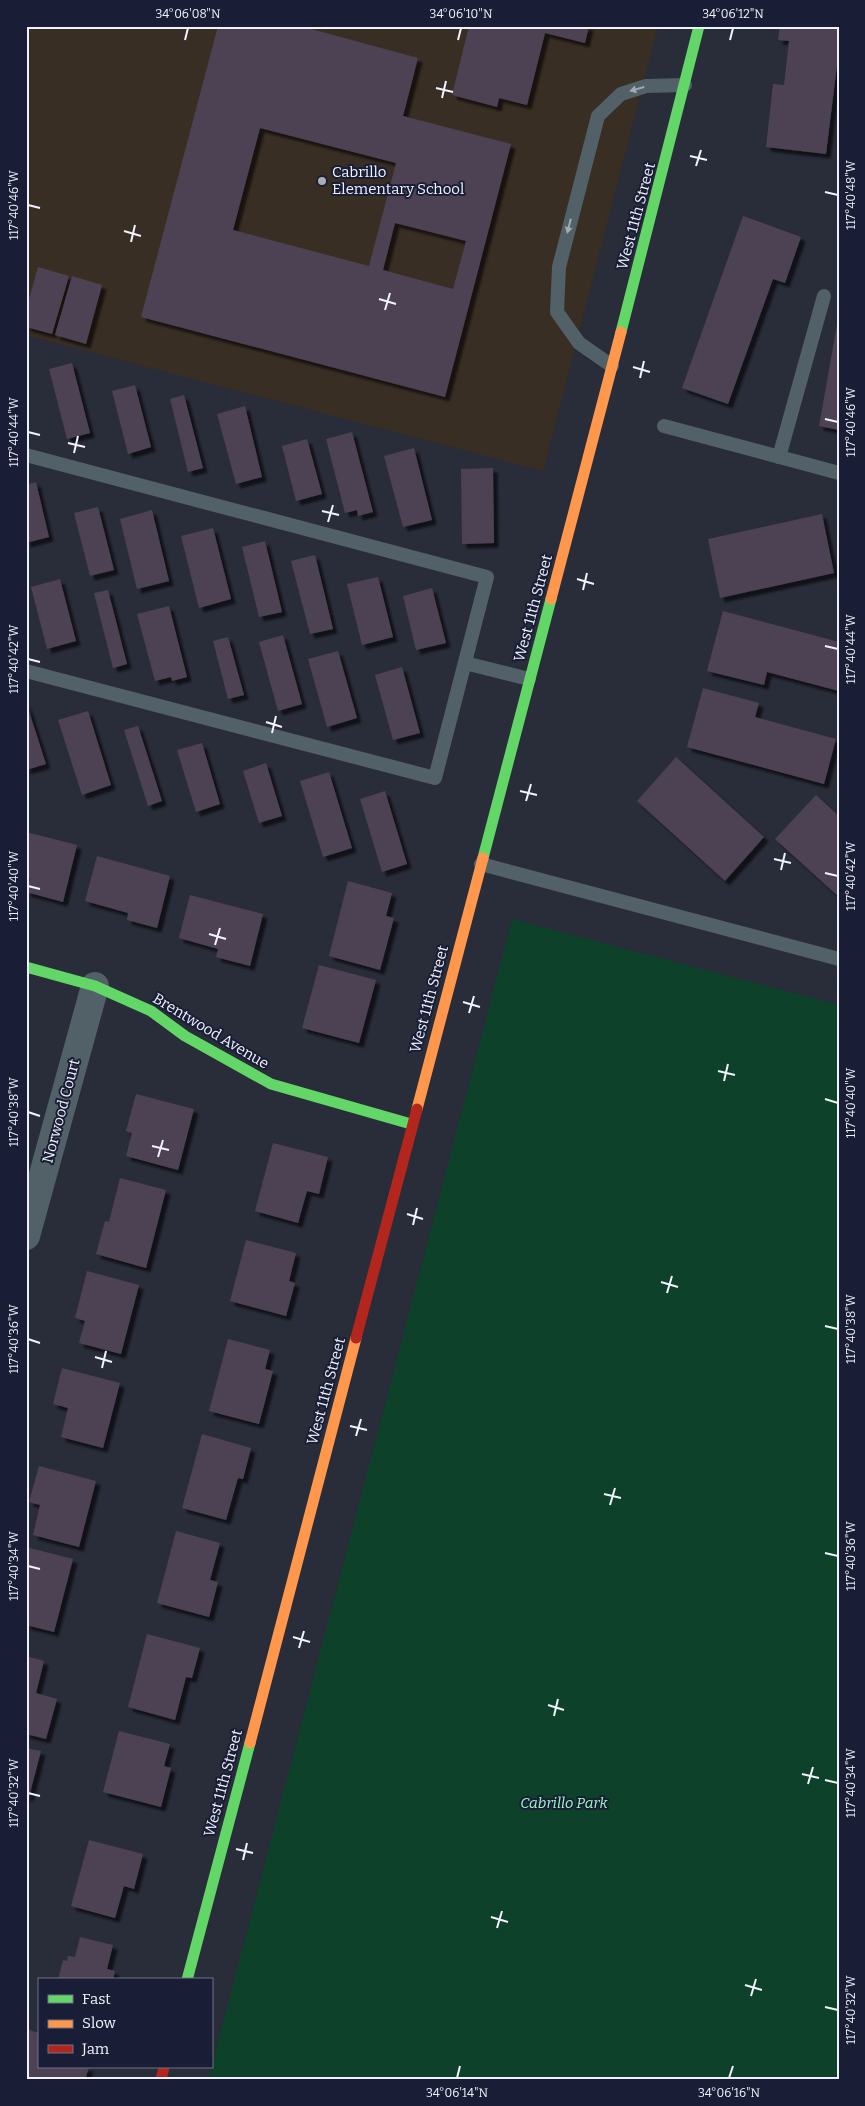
<svg xmlns="http://www.w3.org/2000/svg" width="865" height="2106" viewBox="0 0 865 2106" font-family="Bitter,serif">
  <defs>
    <filter id="shadow"><feDropShadow dx="4.5" dy="4.5" stdDeviation="1" flood-color="#0009"/></filter>
  </defs>
  <rect width="100%" height="100%" fill="#292c39"/>
  <path fill="#392e24" d="M26,26H658L543,471L26,335Z"/>
  <path fill="#0e4129" d="M512,919L839,1005V2080H208Z"/>
  <g fill="#4d4253" fill-rule="evenodd" filter="url(#shadow)">
    <path d="M218,26H300L418,58L403,116L511,144L445,397L141,317ZM260,128L396,163L369,266L233,230ZM395,223L466,241L453,289L383,270Z"/>
    <path d="M469,26H589L585,43L545,33L527,105L499,98L497,107L452,95Z"/>
    <path d="M780,26H839V49L826,154L766,147L773,84L784,85L789,41L778,40Z"/>
    <path d="M743,216L801,237L785,283L773,279L728,404L682,388Z"/>
    <path d="M38,267L69,276L52,334L26,327V310Z"/>
    <path d="M72,276L102,285L86,344L55,335Z"/>
    <path d="M838,319H839V430L819,426Z"/>
    <path d="M72,363L90,433L67,439L49,369Z"/>
    <path d="M135,385L151,447L128,454L112,391Z"/>
    <path d="M184,395L203,468L188,472L170,399Z"/>
    <path d="M245,406L262,477L236,484L217,414Z"/>
    <path d="M352,432L373,512L358,516L357,510L345,513L326,439Z"/>
    <path d="M307,439L322,494L296,501L282,446Z"/>
    <path d="M414,448L432,520L403,527L384,456Z"/>
    <path d="M493,468L494,543L462,544L461,469Z"/>
    <path d="M36,482L49,537L26,543V485Z"/>
    <path d="M98,507L114,570L90,576L74,513Z"/>
    <path d="M152,510L169,581L137,589L120,519Z"/>
    <path d="M822,514L834,573L720,598L708,539Z"/>
    <path d="M213,528L231,599L199,608L181,536Z"/>
    <path d="M265,541L282,612L259,617L242,547Z"/>
    <path d="M315,555L333,629L310,634L291,561Z"/>
    <path d="M378,577L393,637L362,645L347,584Z"/>
    <path d="M60,579L76,641L47,649L31,587Z"/>
    <path d="M432,588L446,643L416,650L403,596Z"/>
    <path d="M108,590L127,664L113,668L94,593Z"/>
    <path d="M169,606L187,677L172,681L171,677L155,681L137,614Z"/>
    <path d="M723,611L839,642V691L767,672L764,685L707,671Z"/>
    <path d="M283,635L302,704L278,711L259,642Z"/>
    <path d="M228,637L244,695L228,699L213,641Z"/>
    <path d="M338,651L357,718L327,727L308,659Z"/>
    <path d="M402,667L420,733L393,740L375,675Z"/>
    <path d="M703,688L759,703L755,717L836,739L824,784L687,747Z"/>
    <path d="M26,702L46,764L26,770Z"/>
    <path d="M88,711L111,785L82,795L58,720Z"/>
    <path d="M138,726L162,801L148,806L124,730Z"/>
    <path d="M202,743L220,804L196,812L177,750Z"/>
    <path d="M676,757L764,837L725,881L637,801Z"/>
    <path d="M266,763L282,816L259,823L243,771Z"/>
    <path d="M329,772L352,848L323,857L300,781Z"/>
    <path d="M385,791L407,864L382,872L360,799Z"/>
    <path d="M816,795L839,816V897L775,839Z"/>
    <path d="M26,832L77,845L63,902L26,892L30,879L26,878Z"/>
    <path d="M97,856L170,876L157,928L127,920L128,913L85,901Z"/>
    <path d="M348,881L392,893L386,916L394,918L380,970L329,956Z"/>
    <path d="M190,895L263,914L250,966L216,957L218,949L179,938Z"/>
    <path d="M319,965L376,980L359,1043L302,1028Z"/>
    <path d="M136,1094L194,1109L178,1170L126,1156L132,1133L126,1131Z"/>
    <path d="M273,1143L328,1157L319,1194L307,1191L298,1223L255,1211Z"/>
    <path d="M120,1178L166,1190L146,1268L96,1254L105,1221L109,1222Z"/>
    <path d="M246,1240L296,1253L289,1281L295,1283L286,1316L230,1301Z"/>
    <path d="M87,1271L139,1285L121,1354L79,1343L85,1321L75,1318Z"/>
    <path d="M228,1339L270,1350L265,1369L273,1371L259,1424L209,1411Z"/>
    <path d="M62,1368L120,1383L103,1448L61,1437L68,1408L53,1404Z"/>
    <path d="M202,1434L251,1448L243,1479L238,1478L226,1520L182,1508Z"/>
    <path d="M39,1466L96,1481L79,1547L33,1535L40,1505L29,1502Z"/>
    <path d="M176,1531L220,1543L210,1580L218,1582L209,1617L157,1603Z"/>
    <path d="M26,1547L73,1559L54,1632L26,1625Z"/>
    <path d="M147,1634L200,1648L192,1678L186,1677L175,1720L128,1707Z"/>
    <path d="M26,1656L44,1661L36,1693L57,1699L46,1739L26,1734Z"/>
    <path d="M119,1731L170,1744L164,1766L171,1768L161,1807L103,1792Z"/>
    <path d="M26,1748L41,1751L29,1797H26Z"/>
    <path d="M89,1840L143,1854L134,1889L124,1886L115,1918L71,1906Z"/>
    <path d="M80,1937L113,1945L107,1969L115,1971L113,1980H58L63,1960L67,1961L68,1956L75,1957Z"/>
    <path d="M26,2029L39,2033V2067H89L85,2080H26Z"/>
  </g>
  <g fill="none" stroke-linecap="round" stroke-linejoin="round">
    <g stroke="#526067" stroke-width="14">
      <path d="M612,366L579,343L557,312L559,267L598,116L621,94L646,86L685,85"/>
      <path d="M664,426L839,473"/>
      <path d="M26,455L487,577L435,778L26,671"/>
      <path d="M779,457L824,296"/>
      <path d="M465,663L529,679"/>
      <path d="M481,864L839,959"/>
    </g>
    <path stroke="#526067" stroke-width="28" d="M26,1236L95,986"/>
    <g stroke="#63d668" stroke-width="11">
      <path d="M621,332L699,26"/>
      <path d="M483,858L551,599"/>
      <path d="M26,967L95,986L151,1011L185,1036L271,1084L411,1124"/>
      <path d="M187,1980L250,1743"/>
    </g>
    <g stroke="#ff974d" stroke-width="11">
      <path d="M551,599L621,332"/>
      <path d="M417,1109L483,858"/>
      <path d="M250,1743L356,1338"/>
    </g>
    <g stroke="#b3261e" stroke-width="11">
      <path d="M356,1338L417,1109"/>
      <path d="M161,2080L164,2067"/>
    </g>
  </g>
  <defs><path id="oneway-solid" d="M-6-.8H1V-3.2L6.5 0L1 3.2V.8H-6Z" transform="scale(1.25)"/></defs>
  <g fill="#a1aab2">
    <use href="#oneway-solid" transform="translate(637 89) rotate(164)"/>
    <use href="#oneway-solid" transform="translate(569 226) rotate(104)"/>
  </g>
  <path fill="none" stroke="#f0f3fd" stroke-width="2" d="M185,40L188,28M458,40L461,28M730,40L733,28M436,88L453,92M442,98L446,81M690,156L707,160M696,166L701,150M825,192L838,195M28,205L40,208M124,231L141,236M131,242L135,225M379,299L396,304M385,310L390,293M633,367L650,372M640,378L644,361M825,419L838,422M28,432L40,435M68,443L85,447M74,453L78,436M322,511L339,515M328,522L333,505M577,579L594,584M583,590L587,573M825,646L838,649M28,659L40,662M266,722L282,727M272,733L276,716M520,791L537,795M526,801L531,784M774,859L791,863M781,870L785,853M825,873L838,876M28,886L40,889M209,934L226,939M215,945L220,928M463,1002L480,1007M469,1013L474,996M718,1071L735,1075M724,1081L728,1064M825,1099L838,1103M28,1112L40,1116M152,1146L169,1150M158,1157L163,1140M407,1214L423,1219M413,1225L417,1208M661,1282L678,1287M667,1293L672,1276M825,1326L838,1329M28,1339L40,1343M95,1357L112,1362M102,1368L106,1351M350,1426L367,1430M356,1436L361,1419M604,1494L621,1498M610,1505L615,1488M825,1553L838,1556M28,1566L40,1569M293,1637L310,1642M299,1648L304,1631M548,1705L564,1710M554,1716L558,1699M802,1774L819,1778M825,1780L838,1783M808,1784L813,1767M28,1793L40,1796M236,1849L253,1853M243,1860L247,1843M491,1917L508,1922M497,1928L502,1911M745,1985L762,1990M751,1996L756,1979M825,2007L838,2010M457,2078L460,2066M729,2078L733,2066"/>
  <circle fill="#aaadb8" stroke="#191e36" stroke-width="2" cx="322" cy="181" r="5"/>
  <g text-anchor="middle" stroke-width="4" stroke-linejoin="round" paint-order="stroke">
    <g font-size="15" fill="#f0f3fd" stroke="#191e36" text-anchor="start">
      <text x="332" y="177">Cabrillo<tspan x="332" dy="17">Elementary School</tspan></text>
    </g>
    <g font-size="15" fill="#f0f3fd" stroke="#191e36">
      <text transform="translate(636 216) rotate(-75)" y="5">West 11th Street</text>
      <text transform="translate(533 608) rotate(-75)" y="5">West 11th Street</text>
      <text transform="translate(429 999) rotate(-75)" y="5">West 11th Street</text>
      <text transform="translate(211 1031) rotate(31)" y="5">Brentwood Avenue</text>
      <text transform="translate(61 1111) rotate(-75)" y="5">Norwood Court</text>
      <text transform="translate(326 1391) rotate(-75)" y="5">West 11th Street</text>
      <text transform="translate(223 1783) rotate(-75)" y="5">West 11th Street</text>
    </g>
    <g font-size="15" font-style="italic" fill="#99fabf" stroke="#191e36">
      <text x="564" y="1808">Cabrillo Park</text>
    </g>
  </g>
  <rect width="865" height="2106" fill="none" stroke="#191e36" stroke-width="55"/>
  <rect x="38" y="1978" width="175" height="90" fill="#191e36" stroke="#6f7386"/>
  <rect x="48" y="1995" width="25" height="8" fill="#63d668" stroke="#6f7386"/>
  <text x="82" y="2004" font-size="15" fill="#f0f3fd">Fast</text>
  <rect x="48" y="2020" width="25" height="8" fill="#ff974d" stroke="#6f7386"/>
  <text x="82" y="2028" font-size="15" fill="#f0f3fd">Slow</text>
  <rect x="48" y="2045" width="25" height="8" fill="#b3261e" stroke="#6f7386"/>
  <text x="82" y="2054" font-size="15" fill="#f0f3fd">Jam</text>
  <rect x="28" y="28" width="810" height="2050" fill="none" stroke="#f0f3fd" stroke-width="2"/>
  <g font-size="12" text-anchor="middle" fill="#f0f3fd">
    <text x="188" y="18">34°06'08"N</text>
    <text x="461" y="18">34°06'10"N</text>
    <text x="733" y="18">34°06'12"N</text>
    <text transform="translate(851 195) rotate(-90)" y="4">117°40'48"W</text>
    <text transform="translate(14 205) rotate(-90)" y="4">117°40'46"W</text>
    <text transform="translate(851 422) rotate(-90)" y="4">117°40'46"W</text>
    <text transform="translate(14 432) rotate(-90)" y="4">117°40'44"W</text>
    <text transform="translate(851 649) rotate(-90)" y="4">117°40'44"W</text>
    <text transform="translate(14 659) rotate(-90)" y="4">117°40'42"W</text>
    <text transform="translate(851 876) rotate(-90)" y="4">117°40'42"W</text>
    <text transform="translate(14 886) rotate(-90)" y="4">117°40'40"W</text>
    <text transform="translate(851 1103) rotate(-90)" y="4">117°40'40"W</text>
    <text transform="translate(14 1112) rotate(-90)" y="4">117°40'38"W</text>
    <text transform="translate(851 1329) rotate(-90)" y="4">117°40'38"W</text>
    <text transform="translate(14 1339) rotate(-90)" y="4">117°40'36"W</text>
    <text transform="translate(851 1556) rotate(-90)" y="4">117°40'36"W</text>
    <text transform="translate(14 1566) rotate(-90)" y="4">117°40'34"W</text>
    <text transform="translate(851 1783) rotate(-90)" y="4">117°40'34"W</text>
    <text transform="translate(14 1793) rotate(-90)" y="4">117°40'32"W</text>
    <text transform="translate(851 2010) rotate(-90)" y="4">117°40'32"W</text>
    <text x="457" y="2097">34°06'14"N</text>
    <text x="729" y="2097">34°06'16"N</text>
  </g>
</svg>
